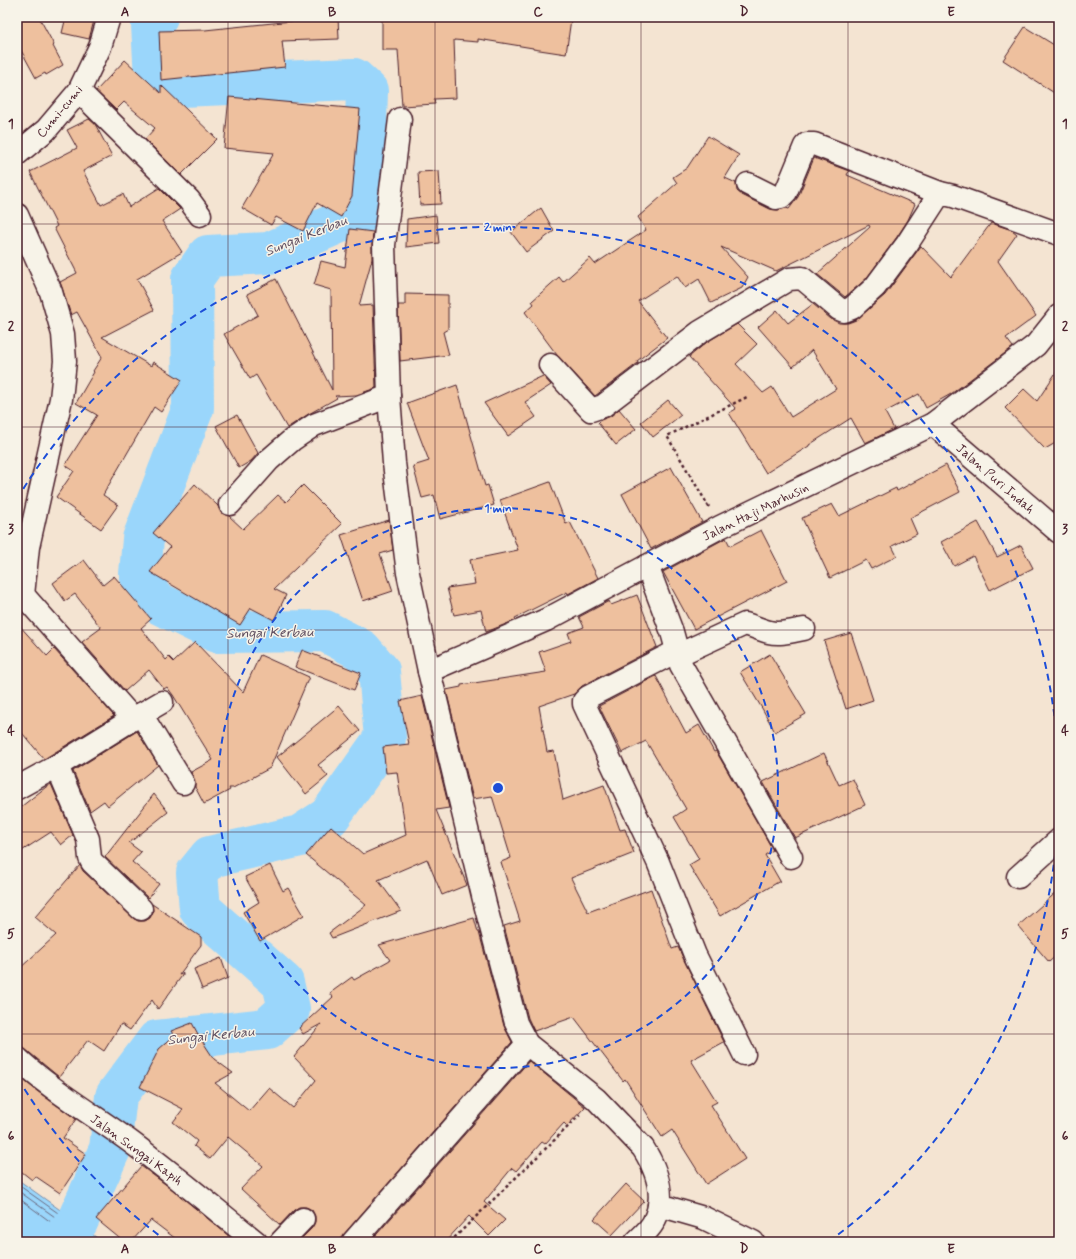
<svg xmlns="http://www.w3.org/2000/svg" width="1076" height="1259" viewBox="0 0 1076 1259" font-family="Mynerve,sans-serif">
  <rect width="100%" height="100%" fill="#f4e4d2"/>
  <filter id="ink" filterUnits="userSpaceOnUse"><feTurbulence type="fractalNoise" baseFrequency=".025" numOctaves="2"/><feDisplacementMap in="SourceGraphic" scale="8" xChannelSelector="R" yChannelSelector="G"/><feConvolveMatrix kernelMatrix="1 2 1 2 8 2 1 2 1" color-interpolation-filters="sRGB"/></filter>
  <g filter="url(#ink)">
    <path fill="#9ad6fb" stroke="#7a8da8" d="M17,1179L77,1222L102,1242H17Z"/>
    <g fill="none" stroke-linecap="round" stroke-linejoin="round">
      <g stroke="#6a687e" stroke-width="1">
        <path d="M17,1184L75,1225L95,1242"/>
        <path d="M17,1190L72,1229L87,1242"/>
        <path d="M17,1197L78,1242"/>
      </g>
      <path stroke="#9ad6fb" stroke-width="42" d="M60,1242L77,1222L110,1149L116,1096L157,1041L267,1029L289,1009L283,983L200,909L197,873L210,857L300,836L329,817L385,738L379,671L361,650L325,631L217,632L152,600L140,574L143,539L193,408L192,279L208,256L269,253L363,212L367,91L354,79L180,86L155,78L152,25L157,17"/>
    </g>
    <g fill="#eec09e" stroke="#4a1f2b">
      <path d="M17,17H39L54,45L53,46L63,65L46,75L45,73L36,78L17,43Z"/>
      <path d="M66,17H95L89,39L62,33Z"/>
      <path d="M338,17L339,39L282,41L285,67L161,80L159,31L205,30L302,20V18Z"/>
      <path d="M382,17H556L571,19L566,54L533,49V48L478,39V42L454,40L456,98L434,99L435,104L402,106L398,50H382Z"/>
      <path d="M1025,27L1059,48V96L1003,60Z"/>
      <path d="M125,60L161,93V85L217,139L181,175L145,139L155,128L124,102L116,110L96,91Z"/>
      <path d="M229,97L360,109L352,196L341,217L317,203L303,231L276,217L271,225L242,208L274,153L224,148Z"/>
      <path d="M89,119L95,124L112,156L83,171L101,205L123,194L129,207L159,188L180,209L162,221L182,252L137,279L154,310L102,337L151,366L153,362L182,380L161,412L154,407L103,495L118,505L101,529L56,497L74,471L65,465L97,415L76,403L94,372L93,371L102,357L77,312L71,315L60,282L77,273L54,228L57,226L30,172L77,148L67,130Z"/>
      <path d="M708,136L739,155L725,178L736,183L737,191L742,195L770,209L778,210L786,208L789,209L798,197L814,158L849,171L847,175L915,204L908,220L897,237L866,279L845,297L817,274L870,227L869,225L776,271L721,247L748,277L742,288L711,303L699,279L685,288L677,276L638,301L667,338L637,361L638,363L595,396L557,355L525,312L534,304L532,301L559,277L563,282L590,258L595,264L646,230L638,217L677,183L673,177L687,168Z"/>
      <path d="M439,171L441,204L420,205L418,172Z"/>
      <path d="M541,208L554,231L526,252L511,232Z"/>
      <path d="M436,215L439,243L406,247L407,219Z"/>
      <path d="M991,223L1012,230L1017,234L998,261L1036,316L1006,338L1013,347L951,394L926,408L919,394L885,412L894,429L865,443L851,418L809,445V446L766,473L729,413L736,409L689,357L707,342L737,324L757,344L736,364L763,393L772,387L791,417L836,389L812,350L793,367L758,327L777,310L788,323L813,304L831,319L839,323H848L856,320L885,295L921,246L951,277Z"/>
      <path d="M350,229L373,232L372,245V259L359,306L373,305L376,388L356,395L335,396L337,398L307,415L287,428L256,375L250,379L224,334L258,315L247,294L276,279L332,390L331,290L314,285L321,261L345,267Z"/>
      <path d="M405,294L448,295V329L443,332L449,355L400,361L398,305H405Z"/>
      <path d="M1059,368V441L1045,449L1005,408L1024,389L1037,401Z"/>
      <path d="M543,376L551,385L525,402L536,417L508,436L484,403Z"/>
      <path d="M457,385L485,486L488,485L494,505L440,519L434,495L422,498L413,466L429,461L407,403Z"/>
      <path d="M668,400L681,415L653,437L641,422Z"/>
      <path d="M619,409L636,429L616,445L598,423L601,420L611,416Z"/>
      <path d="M237,415L258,453L251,461L239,468L216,426Z"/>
      <path d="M946,465L960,492L910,518L917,534L892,546L897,556L871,569L866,560L830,578L802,518L832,504L839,516L896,488L897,491Z"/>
      <path d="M671,467L702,522L651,549L622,494Z"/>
      <path d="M550,482L566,524L570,522L598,578L568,594L567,592L515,618L516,620L486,632L481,610L454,615L447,588L475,584L470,560L518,550L500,500Z"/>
      <path d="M195,484L218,506L221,513L229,516L243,529L278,495L286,502L303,485L342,524L274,589L286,595L274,620L251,608L240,625L150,572L170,547L153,533L181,500Z"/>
      <path d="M389,520L393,550L380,554L393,591L363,601L341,535Z"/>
      <path d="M978,522L997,557L1021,545L1033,568L990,590L973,556L954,566L941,542Z"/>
      <path d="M761,530L787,581L694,629L663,572L726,538L730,546Z"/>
      <path d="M84,560L103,585L114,576L151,619L141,628L166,660L169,657L174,662L195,642L243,692L260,655L309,677L270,768L233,788H229L230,790L204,804L195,787V782L191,772L213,760L173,695L167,687L164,689L149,670L125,691L82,642L101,628L75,594L65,601L53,583Z"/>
      <path d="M637,595L657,647L582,686L574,694L539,706L547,752L554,751L563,800L604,785L620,830L625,829L634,853L571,878L588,912L651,889L672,949L678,947L684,960L724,1042L691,1060L717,1102L711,1105L745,1159L706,1184L672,1130L662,1137L625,1079L623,1081L574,1017L534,1031L528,1018L504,926L520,921L501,862L511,858L492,796L473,799L446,690L461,687V685L546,672L539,652L571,641L568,633L584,627L579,617L609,601L611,605Z"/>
      <path d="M17,623L47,656L54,649L114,716L44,759L17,727Z"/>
      <path d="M851,633L873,700L846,709L824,641Z"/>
      <path d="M302,650L361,673L354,690L295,667Z"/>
      <path d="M770,654L806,714L775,732L763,710L740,672Z"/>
      <path d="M656,676L686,733L699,725L714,752L716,751L773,850L765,855L780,881L720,916L689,865L699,859L674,817L686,809L646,741L622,753L599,706Z"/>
      <path d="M422,696L449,808L436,810L467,885L442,895L427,859L378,880L401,911L332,938L329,933L366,905L306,855L331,826L363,854L406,835L397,772L386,773L383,747L409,744L400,701Z"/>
      <path d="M339,706L360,731L318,765L328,776L306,794L277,757Z"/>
      <path d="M137,731L158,765L108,806L104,801L90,811L73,771Z"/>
      <path d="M824,753L839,785L853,779L865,805L795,838L763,782Z"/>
      <path d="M51,784L73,835L61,845L51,832L17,854V810L46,787Z"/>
      <path d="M154,794L168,812L129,843L141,852L132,862L159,884L148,898L105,857Z"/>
      <path d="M80,865L83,871L133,918L138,921H145L150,918L153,912L152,904L201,937V945L179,975L184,973L158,1009L152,1000L130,1030L121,1024L104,1051L88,1040L59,1077L25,1049L20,1046H17V971L56,935L35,917Z"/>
      <path d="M270,865L283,891L288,888L304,915L260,941L243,912L259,902L245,877Z"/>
      <path d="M1059,890V953L1049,962L1018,926Z"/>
      <path d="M474,918L478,932H479L504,1026L512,1042L344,1234L341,1242H298L312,1228L315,1222V1216L312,1210L306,1207H299L294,1210L280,1225L241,1189L263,1166L228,1137L210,1159L194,1146L197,1141L173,1122L183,1109L140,1087L159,1049L174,1036L171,1031L192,1023L199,1036L214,1059L233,1073L215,1083L249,1111L269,1088L293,1108L316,1080L294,1057L321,1024L303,1034L299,1028L333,997L330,993L352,977L354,980L390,960L379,945Z"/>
      <path d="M221,958L228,978L202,989L194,969Z"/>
      <path d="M529,1061L585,1107L567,1126L564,1123L545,1144L542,1142L516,1171L512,1168L484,1202L505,1220L489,1236L469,1216L445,1242H370Z"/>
      <path d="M17,1075L37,1091L76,1119L63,1138L86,1154L60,1193L35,1176L32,1180L17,1168Z"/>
      <path d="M141,1166L172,1189L236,1242H180L151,1220L131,1242H124L96,1219Z"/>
      <path d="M626,1184L644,1201L612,1235L594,1219Z"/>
    </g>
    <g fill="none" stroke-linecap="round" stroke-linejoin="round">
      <defs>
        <g id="street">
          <path d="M79,91L189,200L200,215"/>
          <path d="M400,119L384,245L389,396L394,463L408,573L429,671L485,904L516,1023L527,1044L596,1099L643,1148C657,1170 667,1198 653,1223C649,1230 642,1236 636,1242"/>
          <path d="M17,154L46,130L79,91L100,47L109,17"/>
          <path d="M748,184L776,198L781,197L786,192L805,146L807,144H814L940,193L953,196L1059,234"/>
          <path d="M17,215L51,292L63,334L65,361L61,399L28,547L23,595"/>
          <path d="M550,365L591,410L603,406L700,332L789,279L802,278L839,309L844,311L852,308L875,287L907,244L940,193"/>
          <path d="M933,424L1059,532"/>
          <path d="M230,504L269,460L292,440L314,425L389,396"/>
          <path d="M647,566L672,632L681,665L791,857"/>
          <path d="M17,588L133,719"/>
          <path d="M677,651L588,697L584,701V704L658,862L695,955L744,1054"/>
          <path d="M678,655L745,624C753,626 761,630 769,632C780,635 793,631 804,629"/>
          <path d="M429,671L546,620L720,527L933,424L1036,345L1059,316"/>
          <path d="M141,714L183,783"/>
          <path d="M57,766L88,839L90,858L92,862L141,909"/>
          <path d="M17,788L57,766L133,719L162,702"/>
          <path d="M1018,877L1059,840"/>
          <path d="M659,1205L704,1218L753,1242"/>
          <path d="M281,1242L303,1219"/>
          <path d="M353,1242L527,1044"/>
        </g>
        <path id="secondary" d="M17,1058C52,1091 94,1115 132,1143C175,1175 215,1209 256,1242"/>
      </defs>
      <use href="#street" stroke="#4a1f2b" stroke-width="25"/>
      <use href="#secondary" stroke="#4a1f2b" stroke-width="25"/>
      <g stroke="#4a1f2b" stroke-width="2.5" stroke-dasharray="3 3" stroke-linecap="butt">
        <path d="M709,507L667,436L747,397"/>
        <path d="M450,1242L580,1115"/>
      </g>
      <use href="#street" stroke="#f7f3e8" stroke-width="22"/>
      <use href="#secondary" stroke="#f7f3e8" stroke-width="22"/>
    </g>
  </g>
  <path fill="none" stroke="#4a1f2b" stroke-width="1" stroke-opacity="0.55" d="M228,17V1242M435,17V1242M641,17V1242M848,17V1242M17,224H1059M17,427H1059M17,630H1059M17,832H1059M17,1034H1059"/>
  <g fill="none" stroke="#1d4ed8" stroke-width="2" stroke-dasharray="7 5">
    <circle cx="498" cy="788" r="280"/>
    <path d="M1059 793A561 561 0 0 1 828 1242M168 1242A561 561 0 0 1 17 1077M17 499A561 561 0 0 1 1059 783"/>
  </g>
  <g text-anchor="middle" stroke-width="3" stroke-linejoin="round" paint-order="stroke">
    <g font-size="13" fill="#4a1f2b" stroke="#f7f3e8">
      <text transform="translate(59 111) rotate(-50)" y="5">Cumi-cumi</text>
      <text transform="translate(996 478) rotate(41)" y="5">Jalan Puri Indah</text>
      <text transform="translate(755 511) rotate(-26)" y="5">Jalan Haji Marhusin</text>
      <text transform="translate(137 1149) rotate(36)" y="5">Jalan Sungai Kapih</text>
    </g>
    <g font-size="14" font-style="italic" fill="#5e4d5f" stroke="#f7f3e8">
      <text transform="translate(306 235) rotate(-22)" y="5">Sungai Kerbau</text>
      <text transform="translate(270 632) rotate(-1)" y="5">Sungai Kerbau</text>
      <text transform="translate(211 1035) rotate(-6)" y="5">Sungai Kerbau</text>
    </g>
  </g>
  <circle cx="498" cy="788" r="6" fill="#1d4ed8" stroke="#f7f3e8" stroke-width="2"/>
  <g font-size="12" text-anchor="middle" font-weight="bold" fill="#1d4ed8" stroke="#f7f3e8" stroke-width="3" stroke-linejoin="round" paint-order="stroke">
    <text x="498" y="231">2 min</text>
    <text x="498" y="512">1 min</text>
  </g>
  <rect width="1076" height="1259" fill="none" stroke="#f7f3e8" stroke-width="44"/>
  <rect x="22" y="22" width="1032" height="1215" fill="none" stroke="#4a1f2b" stroke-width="1.5"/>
  <g font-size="13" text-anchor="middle" font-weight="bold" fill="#4a1f2b">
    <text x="125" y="16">A</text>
    <text x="332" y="16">B</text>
    <text x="538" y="16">C</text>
    <text x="744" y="16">D</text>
    <text x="951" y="16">E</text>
    <text x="11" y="128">1</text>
    <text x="1065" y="128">1</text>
    <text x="11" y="330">2</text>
    <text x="1065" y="330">2</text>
    <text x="11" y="533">3</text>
    <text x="1065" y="533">3</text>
    <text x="11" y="735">4</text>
    <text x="1065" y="735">4</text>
    <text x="11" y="938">5</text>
    <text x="1065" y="938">5</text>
    <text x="11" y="1140">6</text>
    <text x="1065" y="1140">6</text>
    <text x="125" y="1253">A</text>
    <text x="332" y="1253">B</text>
    <text x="538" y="1253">C</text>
    <text x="744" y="1253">D</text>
    <text x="951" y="1253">E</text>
  </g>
</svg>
